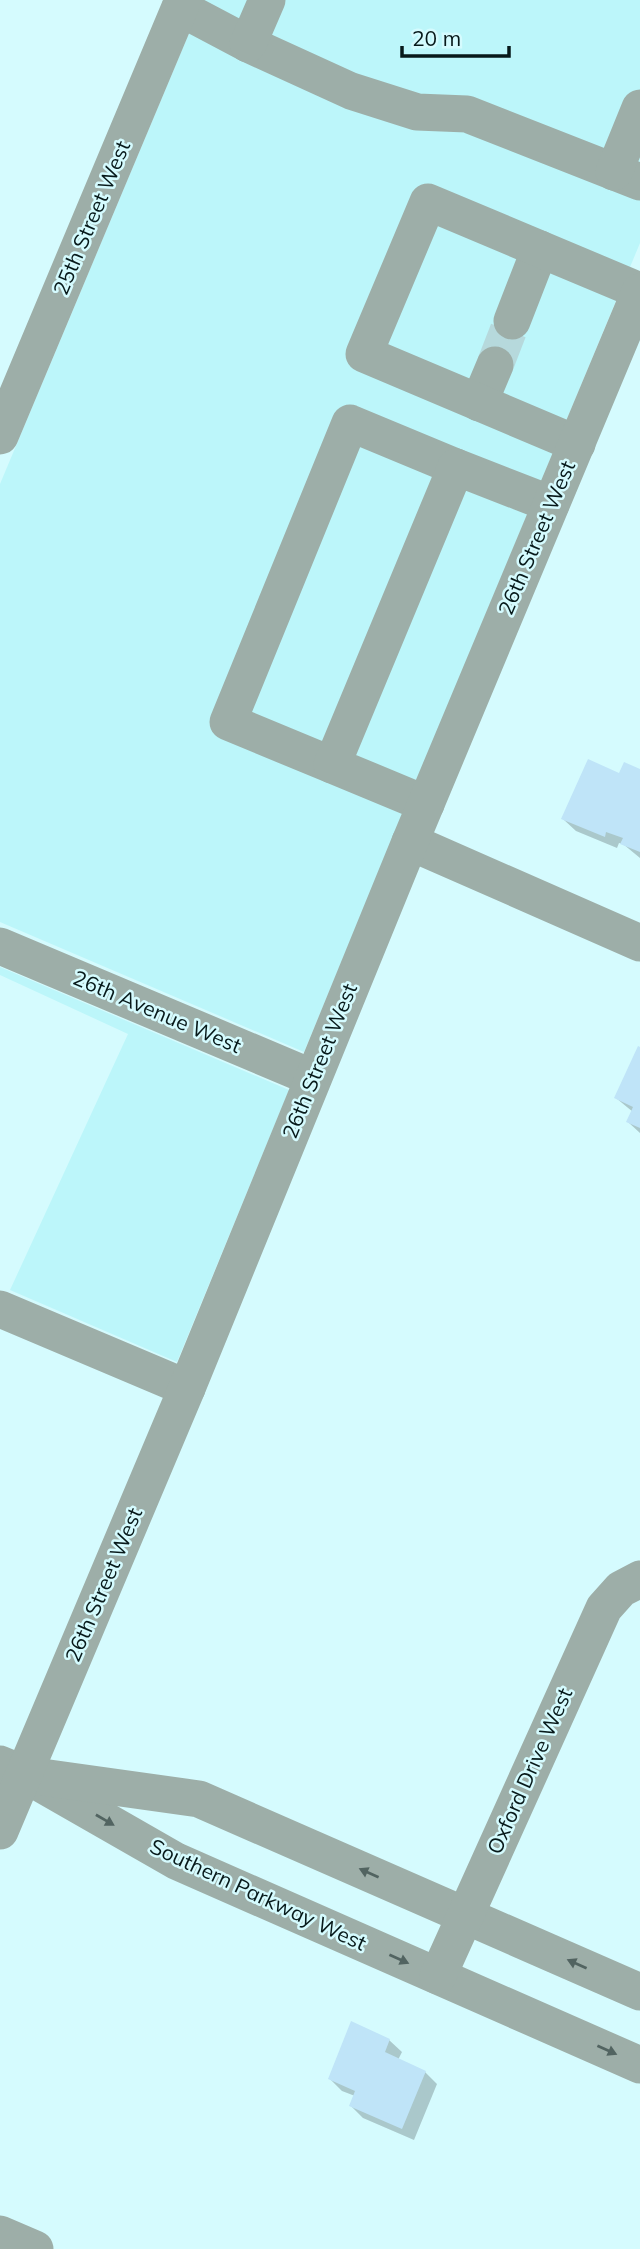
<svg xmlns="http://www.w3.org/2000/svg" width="640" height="2249" viewBox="0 0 640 2249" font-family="Mulish,sans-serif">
  <rect width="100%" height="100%" fill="#d5fbfe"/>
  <g fill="#bcf6fa">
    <path d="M203,0H640V243L304,1052L0,922V484Z"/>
    <path d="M0,967L289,1090L177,1362L10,1290L128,1034L0,975Z"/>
  </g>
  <g fill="#0003">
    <path d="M640,771V858L623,844L619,843L617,848L576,831L563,819L620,775Z"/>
    <path d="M640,1048V1133L628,1122L633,1112L616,1098Z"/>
    <path d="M389,2040L402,2052L398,2060L425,2072L437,2084L414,2140L363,2118L351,2106L355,2096L342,2091L330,2079Z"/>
  </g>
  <g fill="#bfe4f8">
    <path d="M588,759L619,773L624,762L640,769V852L620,844L623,838L606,832L605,837L561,819Z"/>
    <path d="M638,1046L640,1047V1128L626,1122L633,1107L614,1098Z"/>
    <path d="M351,2021L390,2039L385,2052L426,2071L402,2129L349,2106L355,2091L328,2079Z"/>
  </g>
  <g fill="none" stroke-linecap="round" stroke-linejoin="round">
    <path stroke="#b6d9dc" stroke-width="37" stroke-dasharray="37 18" stroke-linecap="butt" d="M495,365L512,321"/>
    <g stroke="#9daea8" stroke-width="37">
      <path d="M180,8L248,44L351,91L417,112L467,114L640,182"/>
      <path d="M248,44L267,0"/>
      <path d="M614,172L640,108"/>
      <path d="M512,321L540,249"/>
      <path d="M479,403L495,365"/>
      <path d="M0,436L183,0"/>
      <path d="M577,444L364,354L428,202L640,291"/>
      <path d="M332,765L228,722L350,423L456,467"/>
      <path d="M426,804L332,765L456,467L551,504"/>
      <path d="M410,842L640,943"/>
      <path d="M0,946L313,1078"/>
      <path d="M0,1309L187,1388"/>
      <path d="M0,1764L24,1774L176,1861L640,2065"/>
      <path d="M42,1777L199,1799L640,1992"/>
      <path d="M0,1831L187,1388L410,842L640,292"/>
      <path d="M438,1976L604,1608L621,1589L640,1579"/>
      <path d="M0,2234L35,2249"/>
    </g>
  </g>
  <defs><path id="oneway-solid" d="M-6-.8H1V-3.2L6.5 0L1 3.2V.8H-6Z" transform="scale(1.75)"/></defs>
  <g fill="#526461">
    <use href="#oneway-solid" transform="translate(105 1820) rotate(30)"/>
    <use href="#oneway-solid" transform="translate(369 1873) rotate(-156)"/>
    <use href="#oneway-solid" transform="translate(399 1959) rotate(24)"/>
    <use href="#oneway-solid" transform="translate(577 1964) rotate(-156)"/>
    <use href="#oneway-solid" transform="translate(607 2050) rotate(24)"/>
  </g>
  <g text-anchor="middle" stroke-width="5" stroke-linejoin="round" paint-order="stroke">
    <g font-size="21" fill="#07191a" stroke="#d5fbfe">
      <text transform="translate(92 218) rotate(-67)" y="7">25th Street West</text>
      <text transform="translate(537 538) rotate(-67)" y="7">26th Street West</text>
      <text transform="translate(157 1012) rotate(23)" y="7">26th Avenue West</text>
      <text transform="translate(320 1061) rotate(-68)" y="7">26th Street West</text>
      <text transform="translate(104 1585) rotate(-67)" y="7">26th Street West</text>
      <text transform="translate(530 1771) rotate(-66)" y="7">Oxford Drive West</text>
      <text transform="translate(258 1895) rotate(25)" y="7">Southern Parkway West</text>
    </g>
  </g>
  <path d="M402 46v10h107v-10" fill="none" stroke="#07191a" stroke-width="3.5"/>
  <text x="412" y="46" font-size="21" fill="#07191a" stroke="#d5fbfe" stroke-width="5" paint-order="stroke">20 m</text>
</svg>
